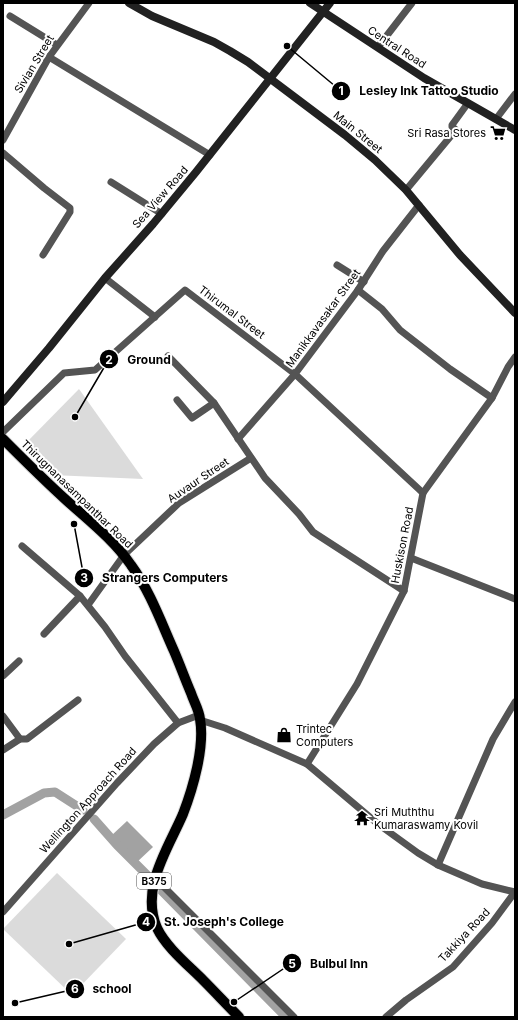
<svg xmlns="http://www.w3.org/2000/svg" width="518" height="1020" viewBox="0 0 518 1020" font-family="Inter,sans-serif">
  <rect width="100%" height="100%" fill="#fff"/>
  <g fill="#dbdbdb">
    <path d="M79,389L143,479L52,475L24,445Z"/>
    <path d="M57,873L126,939L72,995L3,929Z"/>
  </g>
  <path fill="#a2a2a2" d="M127,821L153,847L136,863L111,836Z"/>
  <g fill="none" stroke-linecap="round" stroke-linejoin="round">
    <g stroke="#a2a2a2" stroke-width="9">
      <path d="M3,815L44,793L55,792L83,810"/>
      <path d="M94,819L117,845L148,876"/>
      <path d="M159,888L286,1017"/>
    </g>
    <defs>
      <path id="primary" d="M3,439C23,459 44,480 65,499C88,520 113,539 131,565C150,591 161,622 174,651C180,665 185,679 191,693C194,702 199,710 200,719C205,747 193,788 183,814C168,849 140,888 157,928C166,947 188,965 203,980C215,992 227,1005 239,1017"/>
    </defs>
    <use href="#primary" stroke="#dbdbdb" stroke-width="12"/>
    <g stroke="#545454" stroke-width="7">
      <path d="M10,16L57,45"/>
      <path d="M378,47L412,3"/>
      <path d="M49,57L210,155"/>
      <path d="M496,119L515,94"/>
      <path d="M3,140L49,57L89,3"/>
      <path d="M3,153L44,188L70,208V212L43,255"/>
      <path d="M111,182L162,214"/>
      <path d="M406,190L455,131V129L452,127V125L468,103"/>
      <path d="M337,265L364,282"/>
      <path d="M105,278L155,317"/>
      <path d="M358,290L382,309L400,330L450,369L492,398"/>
      <path d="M168,356L214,403L265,478L299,514L313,532L404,591"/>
      <path d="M177,400L192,418L214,403"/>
      <path d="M3,432L64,373L95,370L185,290L295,374L423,493"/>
      <path d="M238,439L295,374L358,290L383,251L419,205"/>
      <path d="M22,546L80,596L105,627L125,656L178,723"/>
      <path d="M411,558L515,599"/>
      <path d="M88,605L124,555L179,503L251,458"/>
      <path d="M44,634L80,596"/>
      <path d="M3,676L19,661"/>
      <path d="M3,716L20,739"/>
      <path d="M200,720L225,728L307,764L378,824L418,853L438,865L482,884L515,892"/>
      <path d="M3,750L20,739H27L78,700"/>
      <path d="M307,764L357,684L404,591L423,493L492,398L508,367L515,357"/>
      <path d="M438,865L493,739L515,702"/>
      <path d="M155,878L294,1017"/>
      <path d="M3,912L117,783L154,744L178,723L199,715"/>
      <path d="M386,1017L406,1000L453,967L492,923L515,892"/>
    </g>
    <g stroke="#212121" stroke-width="8">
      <path d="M129,3L152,16L214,42L230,51L248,62L345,135L375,160L406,190L460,255L515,313"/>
      <path d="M310,3L424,78L515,130"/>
      <path d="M3,402L49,348L105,278L153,224L196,172L330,3"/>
    </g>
    <use href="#primary" stroke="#000" stroke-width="10"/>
  </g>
  <defs>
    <symbol id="supermarket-bare" viewBox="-9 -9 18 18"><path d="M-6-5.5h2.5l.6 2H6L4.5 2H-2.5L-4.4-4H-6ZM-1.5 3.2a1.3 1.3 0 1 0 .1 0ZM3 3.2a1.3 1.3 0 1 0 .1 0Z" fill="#000" stroke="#fff" stroke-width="2.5" paint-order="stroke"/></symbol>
    <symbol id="shop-bare" viewBox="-9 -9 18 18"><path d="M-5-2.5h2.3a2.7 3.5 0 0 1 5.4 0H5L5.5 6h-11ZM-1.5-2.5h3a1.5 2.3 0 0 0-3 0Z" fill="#000" stroke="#fff" stroke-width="2.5" paint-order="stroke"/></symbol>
    <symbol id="temple-bare" viewBox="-9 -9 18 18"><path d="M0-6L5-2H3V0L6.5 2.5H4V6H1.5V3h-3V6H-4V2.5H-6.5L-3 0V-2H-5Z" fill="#000" stroke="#fff" stroke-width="2.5" paint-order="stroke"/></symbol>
  </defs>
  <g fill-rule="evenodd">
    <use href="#supermarket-bare" x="487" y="122" width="22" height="22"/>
    <use href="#shop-bare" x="273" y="724" width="22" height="22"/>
    <use href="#temple-bare" x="351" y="807" width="22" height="22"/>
  </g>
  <g text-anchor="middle" stroke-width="4" stroke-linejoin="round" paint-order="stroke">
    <rect fill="#fff" stroke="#4c4c4c" stroke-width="1" x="137" y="873" width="34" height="16" rx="3"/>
    <g font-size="10" font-weight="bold" fill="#000">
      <text x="154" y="885">B375</text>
    </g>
    <g font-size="11" fill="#000" stroke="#fff">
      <text transform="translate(397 47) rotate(33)" y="4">Central Road</text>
      <text transform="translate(34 64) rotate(-59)" y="4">Sivian Street</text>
      <text transform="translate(358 132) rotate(39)" y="4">Main Street</text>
      <text transform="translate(160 197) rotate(-49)" y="4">Sea View Road</text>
      <text transform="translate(232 312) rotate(37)" y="4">Thirumal Street</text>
      <text transform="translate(323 318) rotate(-54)" y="4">Manikkavasakar Street</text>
      <text transform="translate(198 480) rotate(-34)" y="4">Auvaur Street</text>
      <text transform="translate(77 494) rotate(44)" y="4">Thirugnanasampanthar Road</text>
      <text transform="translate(402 545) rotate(-79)" y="4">Huskison Road</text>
      <text transform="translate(88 800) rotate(-48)" y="4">Wellington Approach Road</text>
      <text transform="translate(464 935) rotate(-47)" y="4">Takkiya Road</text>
    </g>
    <g font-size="11" fill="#000" stroke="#fff" text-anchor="start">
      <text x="486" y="137" text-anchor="end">Sri Rasa Stores</text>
      <text x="296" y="733">Trintec<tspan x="296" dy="13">Computers</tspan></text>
      <text x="374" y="816">Sri Muththu<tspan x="374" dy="13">Kumaraswamy Kovil</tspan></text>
    </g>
  </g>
  <path fill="none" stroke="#000" stroke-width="1.5" d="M287 46L341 91M75 417L109 359M74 524L84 578M69 944L146 922M234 1002L292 963M15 1003L75 989"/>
  <g fill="#000" stroke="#fff" stroke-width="1.5">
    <circle cx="287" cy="46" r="4"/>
    <circle cx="75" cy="417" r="4"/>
    <circle cx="74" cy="524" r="4"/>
    <circle cx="69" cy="944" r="4"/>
    <circle cx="234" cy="1002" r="4"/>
    <circle cx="15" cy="1003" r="4"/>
    <circle cx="341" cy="91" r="10"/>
    <circle cx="109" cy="359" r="10"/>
    <circle cx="84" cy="578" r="10"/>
    <circle cx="146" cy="922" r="10"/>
    <circle cx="292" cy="963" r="10"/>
    <circle cx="75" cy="989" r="10"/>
  </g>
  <g font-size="12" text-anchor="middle" font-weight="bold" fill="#fff">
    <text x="341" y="95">1</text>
    <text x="109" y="364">2</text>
    <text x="84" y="582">3</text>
    <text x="146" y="926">4</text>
    <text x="292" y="968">5</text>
    <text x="75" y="993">6</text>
  </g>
  <g font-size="12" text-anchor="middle" font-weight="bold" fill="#000" stroke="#fff" stroke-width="4" stroke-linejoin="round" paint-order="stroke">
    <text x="429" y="95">Lesley Ink Tattoo Studio</text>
    <text x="149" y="364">Ground</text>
    <text x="165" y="582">Strangers Computers</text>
    <text x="224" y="926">St. Joseph's College</text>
    <text x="339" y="968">Bulbul Inn</text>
    <text x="112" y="993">school</text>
  </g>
  <rect width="518" height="1020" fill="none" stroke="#000000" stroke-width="8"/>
</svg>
